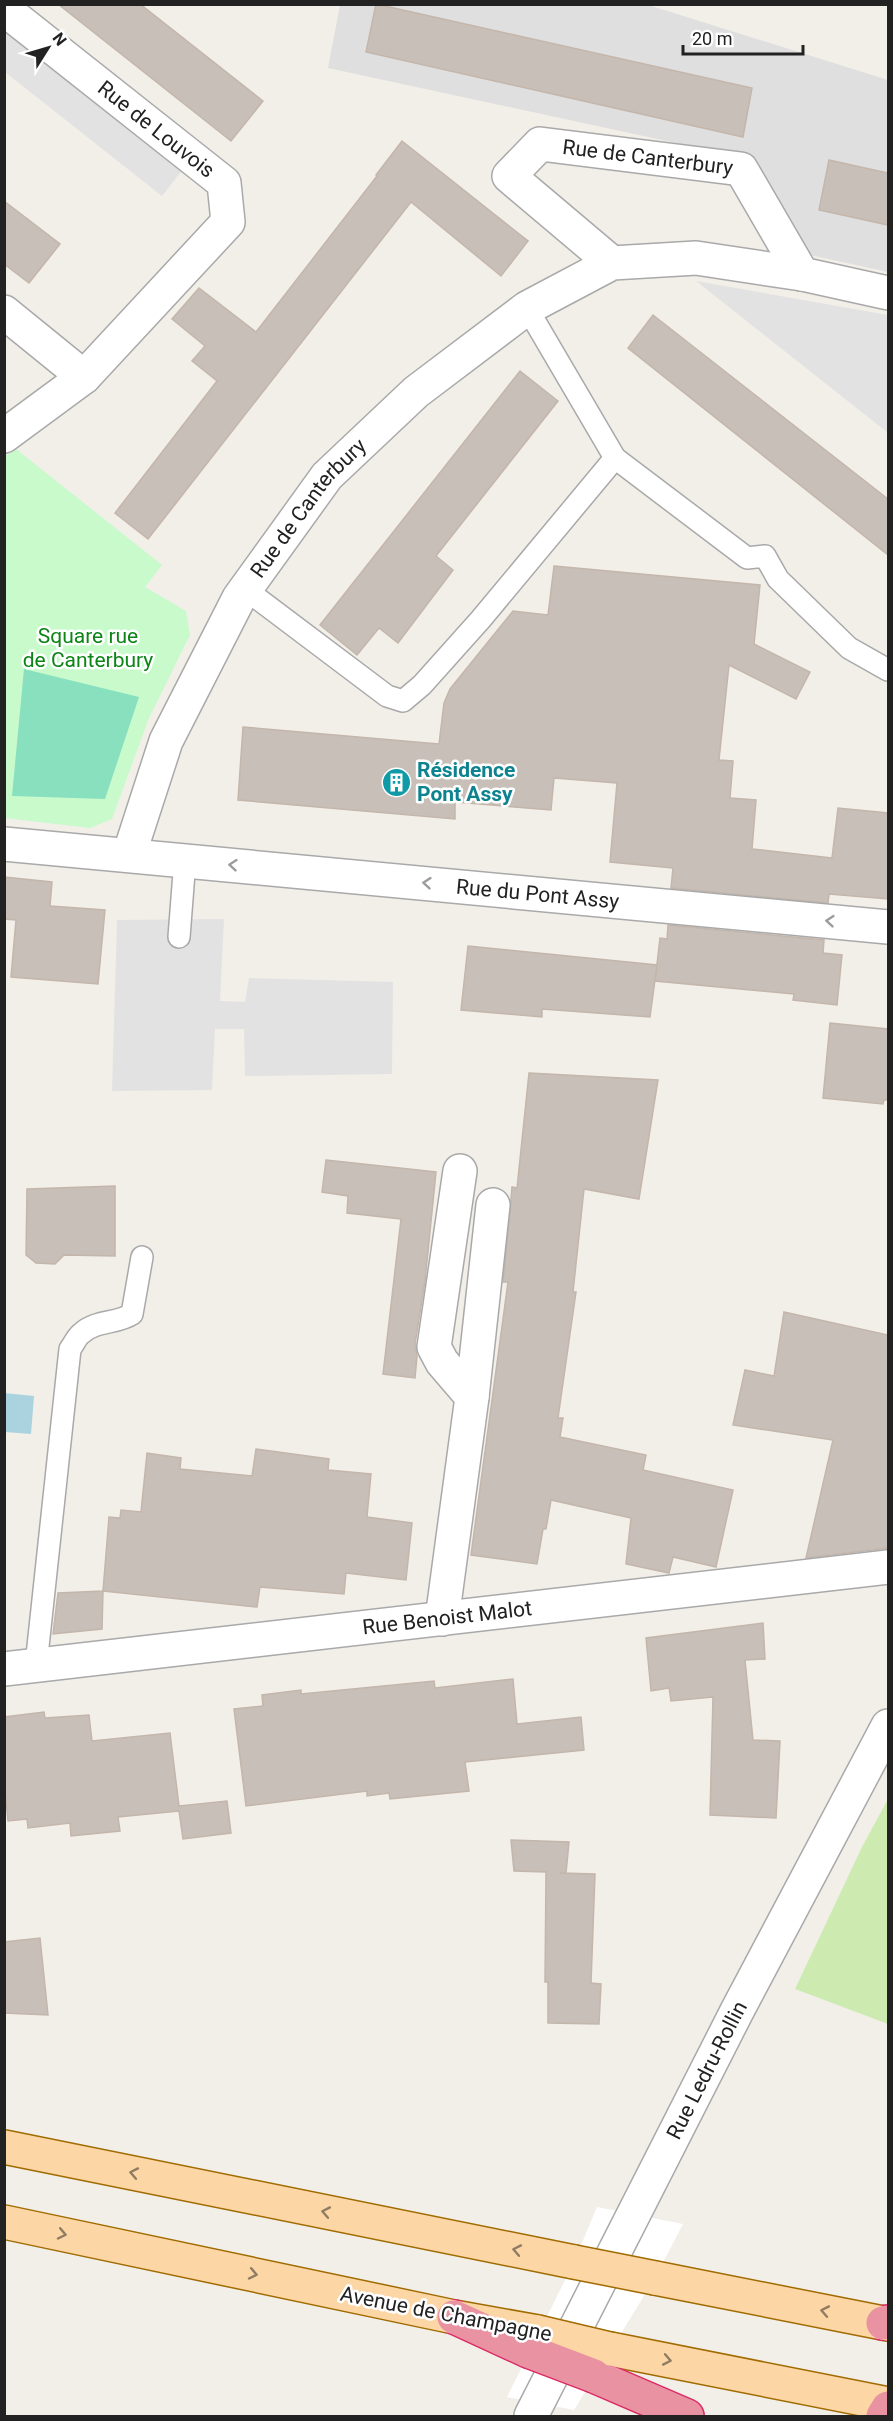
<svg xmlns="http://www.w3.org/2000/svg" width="893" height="2421" viewBox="0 0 893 2421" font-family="Roboto,sans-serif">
  <rect width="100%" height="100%" fill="#f2efe9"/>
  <path fill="#e0dfdf" d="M645,4L888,80V272L810,255L759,173L736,156L328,68L340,5Z"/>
  <path fill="#cdebb0" d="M888,1799V2024L795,1989L862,1847Z"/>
  <path fill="#c8facc" d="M16,449L162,565L145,587L186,611L190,635L149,718L112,819L90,828L5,818L4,457Z"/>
  <path fill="#88e0be" d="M24,669L139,697L105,799L12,796Z"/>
  <g fill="#e2e2e2">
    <path d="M4,28L183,169L162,196L5,72Z"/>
    <path d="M696,281L888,315V431L887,432Z"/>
    <path d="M224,919L220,1001L245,1002L249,978L393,982L392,1074L245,1076L244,1029H215L212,1090L112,1091L117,920Z"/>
  </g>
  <path fill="#aad3df" d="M4,1393L34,1396L31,1434L5,1432Z"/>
  <path fill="#fff" d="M597,2207L683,2224L655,2278L574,2410L507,2397L574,2262Z"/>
  <g fill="#c7bfb8" stroke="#c4b6ab" stroke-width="1.5">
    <path d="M58,4H140L263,101L231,141Z"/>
    <path d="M376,4L752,88L743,137L366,52Z"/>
    <path d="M402,141L528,241L501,276L411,202L148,539L115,513L217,381L192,361L205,346L172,319L199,288L256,332L377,176L376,175Z"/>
    <path d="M829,160L888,173V225L819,210Z"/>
    <path d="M4,201L60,244L29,283L4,264Z"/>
    <path d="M653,315L888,499V555L628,348Z"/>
    <path d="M520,371L558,401L436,556L453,570L398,643L379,628L357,655L320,625Z"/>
    <path d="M554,566L760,585L754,644L810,672L796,699L729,665L719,760L733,761L730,798L756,800L752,849L832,858L838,808L888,813V899L829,894L828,903L671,888L673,868L610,862L617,783L554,778L551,810L455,802V819L238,800L243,727L439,744L444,703L450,689L513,611L548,615Z"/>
    <path d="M4,877L52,882L50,906L105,910L98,984L11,977L16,920L4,919Z"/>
    <path d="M668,925L824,940L823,953L842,955L837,1005L793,1000L794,994L655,981L660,938L667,939Z"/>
    <path d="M468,946L657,965L650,1017L542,1009V1017L461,1010Z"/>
    <path d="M830,1023L888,1029V1100H884L883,1104L823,1098Z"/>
    <path d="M529,1073L658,1080L639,1199L584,1189L573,1292H576L558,1418H563L560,1437L646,1455L643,1470L733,1490L716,1567L673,1557L669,1573L626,1564L631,1518L551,1500L546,1529H543L537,1564L471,1555L508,1282H503L511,1200L512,1187L517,1188Z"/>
    <path d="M326,1160L436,1172L425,1281L415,1344L417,1356L415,1378L383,1374L401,1219L347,1213L348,1196L322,1192Z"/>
    <path d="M115,1186V1256L64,1255L55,1264L36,1263L26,1255L27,1189Z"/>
    <path d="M784,1312L888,1335V1548L806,1558L833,1440L733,1425L745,1370L774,1376Z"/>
    <path d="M256,1449L329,1459L328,1470L371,1474L367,1517L412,1523L406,1580L346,1573L344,1594L260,1587L257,1607L103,1591L102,1629L53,1634L58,1593L103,1591L109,1517L120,1518L121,1510L141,1512L147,1453L181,1458L180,1469L252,1476Z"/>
    <path d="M763,1623L765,1659L745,1660L753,1740L780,1741L776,1818L710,1815L713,1697L671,1701L669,1688L651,1691L646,1638Z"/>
    <path d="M513,1679L517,1724L581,1717L584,1750L465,1762L469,1791L390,1799L389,1793L367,1796V1791L246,1806L234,1709L263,1706L262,1695L301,1690V1694L434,1681L435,1688Z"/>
    <path d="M44,1712L45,1718L89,1715L92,1741L170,1733L179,1806L227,1801L231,1833L183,1839L179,1811L118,1817L120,1831L71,1836L70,1823L28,1828L27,1819L8,1821L4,1780V1717Z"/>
    <path d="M511,1840L569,1842L566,1873H560L595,1874L591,1983L601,1984L599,2024L548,2023V1982H545L546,1872L514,1871Z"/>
    <path d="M40,1938L48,2015L4,2013V1942Z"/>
  </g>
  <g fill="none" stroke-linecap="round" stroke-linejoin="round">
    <defs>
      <g id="lane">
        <path d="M527,308L615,458"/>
        <path d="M245,589L387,696L403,701L422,685L481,619L615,458L747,558L765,556L778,579L849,648L888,670"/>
        <path d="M179,937L185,860"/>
        <path d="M36,1665L70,1349C74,1344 77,1336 82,1333C96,1320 117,1324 132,1314L142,1257"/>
      </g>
      <g id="street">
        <path id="s1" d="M4,9L224,183L228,222L84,377L4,436"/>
        <path id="s2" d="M612,263L509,176L540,144L741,169L802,274"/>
        <path d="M4,312L84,377"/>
        <path id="s3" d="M4,844L888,927"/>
        <path id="s4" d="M129,855L166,741L239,598L327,476L416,392L527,308L612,263L696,258L802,274L888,293"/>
        <path d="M472,1397L493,1205"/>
        <path d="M442,1619L472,1397L442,1362L434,1347L460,1171"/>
        <path id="s5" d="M4,1669L888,1567"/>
        <path id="s6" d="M531,2416L737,2011L888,1726"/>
      </g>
      <g id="primary">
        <path d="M4,2147L574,2262"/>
        <path d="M4,2222L454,2317L538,2332"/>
        <path d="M655,2278L888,2324"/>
        <path d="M610,2349L888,2404"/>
      </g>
      <g id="highway">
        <path d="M454,2317L528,2351"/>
        <path d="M883,2323L888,2322"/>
        <path d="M594,2376L687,2416"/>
        <path d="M883,2416L888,2408"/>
      </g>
    </defs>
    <use href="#lane" stroke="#a9a9a9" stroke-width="24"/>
    <use href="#street" stroke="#a9a9a9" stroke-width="36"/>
    <use href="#primary" stroke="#a06b00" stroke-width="36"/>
    <use href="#highway" stroke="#dc2a67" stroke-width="36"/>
    <use href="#lane" stroke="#fff" stroke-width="21"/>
    <use href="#street" stroke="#fff" stroke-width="33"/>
    <use href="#primary" stroke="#fcd6a4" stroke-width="33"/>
    <use href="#highway" stroke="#e892a2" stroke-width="33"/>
    <defs>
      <g id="primary-bridge">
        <path d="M574,2262L655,2278"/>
        <path d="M538,2332L610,2349"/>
      </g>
      <path id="highway-bridge" d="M528,2351L594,2376"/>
    </defs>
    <use href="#primary-bridge" stroke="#a06b00" stroke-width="36" stroke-linecap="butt"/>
    <use href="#highway-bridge" stroke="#dc2a67" stroke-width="36" stroke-linecap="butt"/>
    <use href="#primary-bridge" stroke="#fcd6a4" stroke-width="33"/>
    <use href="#highway-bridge" stroke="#e892a2" stroke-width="33"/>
  </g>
  <defs><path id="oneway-chevron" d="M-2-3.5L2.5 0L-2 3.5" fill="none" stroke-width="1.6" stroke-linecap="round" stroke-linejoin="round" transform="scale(1.5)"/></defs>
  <g stroke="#9c9c9c">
    <use href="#oneway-chevron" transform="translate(233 865) rotate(-175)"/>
    <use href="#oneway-chevron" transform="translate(427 883) rotate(-175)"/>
    <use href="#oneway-chevron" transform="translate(830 921) rotate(-175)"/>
  </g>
  <g stroke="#8f7c63">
    <use href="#oneway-chevron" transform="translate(134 2173) rotate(-169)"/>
    <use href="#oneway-chevron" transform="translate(326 2212) rotate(-169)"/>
    <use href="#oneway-chevron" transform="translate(62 2234) rotate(12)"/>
    <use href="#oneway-chevron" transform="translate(517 2250) rotate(-169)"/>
    <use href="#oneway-chevron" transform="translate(253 2274) rotate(12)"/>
    <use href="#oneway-chevron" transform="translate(825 2311) rotate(-169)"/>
    <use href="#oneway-chevron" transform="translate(667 2360) rotate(11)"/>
  </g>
  <defs>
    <symbol id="building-disc" viewBox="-11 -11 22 22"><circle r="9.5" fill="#0f9aa8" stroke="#fff"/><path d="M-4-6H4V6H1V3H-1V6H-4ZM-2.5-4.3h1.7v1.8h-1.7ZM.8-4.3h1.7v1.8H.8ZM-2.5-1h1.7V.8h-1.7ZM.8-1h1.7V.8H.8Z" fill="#fff"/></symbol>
  </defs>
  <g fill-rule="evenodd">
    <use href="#building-disc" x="380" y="766" width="33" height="33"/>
  </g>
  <g text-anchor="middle" stroke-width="5" stroke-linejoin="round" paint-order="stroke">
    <g font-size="21" fill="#222" stroke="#fff">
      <text dy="7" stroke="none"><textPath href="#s1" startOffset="194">Rue de Louvois</textPath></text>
      <text dy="7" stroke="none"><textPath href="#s2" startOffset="288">Rue de Canterbury</textPath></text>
      <text dy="7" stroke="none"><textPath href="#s4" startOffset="394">Rue de Canterbury</textPath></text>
      <text dy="7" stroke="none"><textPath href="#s3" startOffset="536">Rue du Pont Assy</textPath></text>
      <text dy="7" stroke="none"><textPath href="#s5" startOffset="446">Rue Benoist Malot</textPath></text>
      <text dy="7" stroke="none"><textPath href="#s6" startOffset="388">Rue Ledru-Rollin</textPath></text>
      <text transform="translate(446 2314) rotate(11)" y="7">Avenue de Champagne</text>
    </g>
    <g font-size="21" fill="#0c8416" stroke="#fff">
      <text x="88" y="643">Square rue<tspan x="88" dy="24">de Canterbury</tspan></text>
    </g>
    <g font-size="21" font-weight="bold" fill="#0d838f" stroke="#fff" text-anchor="start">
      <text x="417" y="777">Résidence<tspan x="417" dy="24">Pont Assy</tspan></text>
    </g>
  </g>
  <rect width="893" height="2421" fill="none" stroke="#222222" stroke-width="12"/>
  <g transform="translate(48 48) rotate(53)" stroke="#ffffff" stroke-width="4.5" paint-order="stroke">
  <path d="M0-4.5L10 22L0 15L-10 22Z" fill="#222222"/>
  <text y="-9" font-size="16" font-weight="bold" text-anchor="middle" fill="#222222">N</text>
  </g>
  <path d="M683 45v9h120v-9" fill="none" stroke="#222222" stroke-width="3"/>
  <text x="692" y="45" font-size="18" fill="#222222" stroke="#ffffff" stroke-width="4.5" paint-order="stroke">20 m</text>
</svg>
